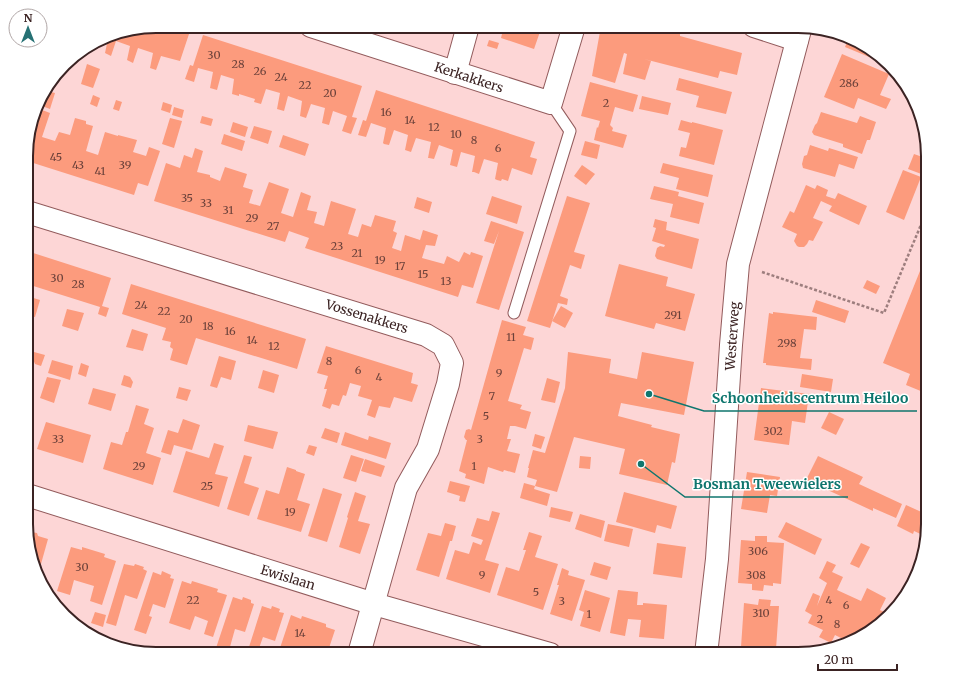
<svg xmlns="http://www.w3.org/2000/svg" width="954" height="680" viewBox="0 0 954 680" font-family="Merriweather,serif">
  <rect width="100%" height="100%" fill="#fdd6d6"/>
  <g fill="#fc9b7d">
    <path d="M156,26H175L190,31L180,61L161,56L156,70L150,68L153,53L138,48L133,63L127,60L130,46L116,41L111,56L105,53L108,39L105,38L114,33Z"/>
    <path d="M504,26H542L534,49L501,38Z"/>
    <path d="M601,26H667L680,31V36L742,53L737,75L720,71L718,78L644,59L651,61L645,80L623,74L627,54L624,53L615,83L592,76Z"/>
    <path d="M203,35L362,86L352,117L357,118L351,134L342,131L347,116L333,111L329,125L322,123L325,108L311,104L306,118L300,116L302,101L288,96L284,111L277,109L280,93L266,89L261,104L254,102L255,99L239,94V96L232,94L234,79L221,75L217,90L210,88L213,72L198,68L194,82L185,79L190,65L193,66Z"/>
    <path d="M849,37L877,53L884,62L875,58L874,59L845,47Z"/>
    <path d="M489,40L499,43L497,49L487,46Z"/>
    <path d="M842,54L889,74L880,95L891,99L886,109L858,98L854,109L824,97Z"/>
    <path d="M87,64L100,69L93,88L81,84Z"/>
    <path d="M679,78L732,92L726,114L696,107L699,96L676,90Z"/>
    <path d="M590,82L638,95L633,112L615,107L610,125L613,128L612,131L627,135L623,148L594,140L597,127L598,128L600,121L581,116Z"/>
    <path d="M376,90L535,142L530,157L537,159L532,175L512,168L508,181L502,179L501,181L497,180L495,179L498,163L484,159L479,174L474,172H472L475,156L461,152L457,167L450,165L453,150L439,145L434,159L429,158H428L431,142L416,138L411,152L405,150L408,135L394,130L389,145L384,144L383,143L386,128L371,123L366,137L358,135L363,120L366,121Z"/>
    <path d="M47,91L55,93L50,109L42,106Z"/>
    <path d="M93,95L100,98L97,107L90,104Z"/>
    <path d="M642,96L671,103L668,115L639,109Z"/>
    <path d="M116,100L122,102L119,111L113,109Z"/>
    <path d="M163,102L172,105L170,113L161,110Z"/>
    <path d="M174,107L184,110L182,118L172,115Z"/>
    <path d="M37,108L50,113L42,137L55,141L59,132L70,135L75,118L86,121V124L93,126L86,151L98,155L105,132L118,136V135L137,140L133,152L146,156L149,147L160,151L148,186L138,183L134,195L27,161V139Z"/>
    <path d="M821,112L857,123L860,116L876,122L870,140H867L862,154L843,147V144L814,135L812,132L815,125L817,123Z"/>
    <path d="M202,116L213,119L211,126L200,123Z"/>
    <path d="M170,118L182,121L174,148L162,144Z"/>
    <path d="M681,120L692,123V122L723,130L714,165L679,156L681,147L686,148L690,133L678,130Z"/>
    <path d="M233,122L248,127L245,137L230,132Z"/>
    <path d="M254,126L272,131L268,144L250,138Z"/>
    <path d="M224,134L245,141L242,151L221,144Z"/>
    <path d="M283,135L309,144L305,156L279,147Z"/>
    <path d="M585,141L600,145L597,159L581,155Z"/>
    <path d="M810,145L828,151L829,148L858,157L854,169L839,164L835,177L803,168L802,164L804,156L807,155Z"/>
    <path d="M195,148L203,151L197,172L210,175V177L220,181L225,167L247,174L243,187L253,190L249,203L260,206L269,182L289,189L281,213L293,217L301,192L311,196L307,210L317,212L314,223L324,226L331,201L356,209L348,234L358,237L362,224L371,227L375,215L396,221L393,231L397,233L392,248L401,251L405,235L420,240L423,230L438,235L435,246L426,245L422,258L444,264L447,256L459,262L464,252L470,255L471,252L483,256L473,288L462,285L458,297L305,248L309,238L289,231L285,242L154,201L166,163L180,168L184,155L192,158Z"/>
    <path d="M914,154L928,159V165L924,175L908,169Z"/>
    <path d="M663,163L713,175L708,197L676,189L679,178L660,173Z"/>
    <path d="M582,165L595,174L586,185L574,176Z"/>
    <path d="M903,170L921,177L904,220L886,212Z"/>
    <path d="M806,185L815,189L817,185L828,190L826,196L835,199L838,193L867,206L859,225L829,211L832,206L821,201L813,218L823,222L813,241L809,240L807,244L804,247H799L797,246L794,241L797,234L782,227L790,211L794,213Z"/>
    <path d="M654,186L679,192L678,196L704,203L699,224L670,217L673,204L650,199Z"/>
    <path d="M492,196L522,206L517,224L486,214Z"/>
    <path d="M567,196L590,203L574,252L585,255L581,269L570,265L560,296L568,299L567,305L558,303L550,328L527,321Z"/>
    <path d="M417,197L432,202L429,213L414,208Z"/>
    <path d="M655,219L667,222L666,230L699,239L692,269L657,259L655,256L657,248L660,246L664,247L665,245L652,241L656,228L653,227Z"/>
    <path d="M491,221L524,232L499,310L476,303L499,231L494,244L484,241Z"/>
    <path d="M27,251L111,278L102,306L109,308L106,317L98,314L100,307L27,284Z"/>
    <path d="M928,251V394L906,385L910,374L883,363Z"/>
    <path d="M619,264L668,277L666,286L695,294L685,331L656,323L654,329L605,316Z"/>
    <path d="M867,280L880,286L876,294L863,288Z"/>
    <path d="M131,284L306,339L297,369L196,338L187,365L170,360L173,349L170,347L171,342L162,340L166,328L122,314Z"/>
    <path d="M27,296L40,300L35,317L27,315Z"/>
    <path d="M816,300L849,311L845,323L812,312Z"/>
    <path d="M561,306L573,313L565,328L552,321Z"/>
    <path d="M67,309L84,313L78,331L62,326Z"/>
    <path d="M773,312L817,317L816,330L804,329L800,358L812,359L811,370L766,365V363H763L769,313L773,314Z"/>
    <path d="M502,320L526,327L523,335L534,338L531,350L524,348L508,401L522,405L520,409L531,412L526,429L515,426H510L507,439H511L507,451L520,454L515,473L504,470L503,472L488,467L484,484L465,478L466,474L459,471L467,440H466L464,437L466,430L469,429L471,430Z"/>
    <path d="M132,329L148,334L143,351L126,347Z"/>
    <path d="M326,346L413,373L411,383L418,385L412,402L394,397L390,408L379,406L375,418L367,415L372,400L358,396L361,386L350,383L346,396L343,395L339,406L332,404L330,409L322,406L327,389H324L328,376L317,373Z"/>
    <path d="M34,352L45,355L41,366L35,364L32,357Z"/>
    <path d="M568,352L611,359L609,373L637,379L642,352L694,362L684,415L621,403L618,416L652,425L651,427L680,434L675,463L672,462L667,485L619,474L625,449L574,437L557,492L535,486L537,480L527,477L529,468H528L533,450L545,453L565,388Z"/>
    <path d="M219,356L236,361L231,380L221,377L217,388L210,386Z"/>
    <path d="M52,360L73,366L70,380L48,373Z"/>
    <path d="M81,363L89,366L86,377L78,374Z"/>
    <path d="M263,370L279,375L274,393L258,388Z"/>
    <path d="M802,374L833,379L831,392L800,387Z"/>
    <path d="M124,375L130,377L133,382L131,388L121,385Z"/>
    <path d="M47,377L61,380L54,403L40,398Z"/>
    <path d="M547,378L560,382L555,403L541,400Z"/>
    <path d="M179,387L191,390L187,401L176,398Z"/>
    <path d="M93,388L116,394L111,411L88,404Z"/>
    <path d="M761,388L809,394L805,423L792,421L789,445L754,440Z"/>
    <path d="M136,405L149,409L144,424L154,428L146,453L161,458L153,485L103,469L111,442L122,445L126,432H128Z"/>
    <path d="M829,412L844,419L836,435L821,428Z"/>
    <path d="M183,419L200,425L192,450L174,445L171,455L161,452L168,430L178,433Z"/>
    <path d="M46,422L91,435L83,463L37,449Z"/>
    <path d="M248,425L278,432L273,449L244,441Z"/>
    <path d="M325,428L340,433L337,443L321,438Z"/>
    <path d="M345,432L368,440L369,436L391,443L386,459L341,445Z"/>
    <path d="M535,434L545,437L541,449L532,446Z"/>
    <path d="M214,443L224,446L215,474L228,477L219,507L173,492L186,451L209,458Z"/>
    <path d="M309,445L317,447L314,456L306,453Z"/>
    <path d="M244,455L252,457L244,483L259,488L249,516L227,509Z"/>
    <path d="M351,455L364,459L356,482L343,478Z"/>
    <path d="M580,456L591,457L590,469L579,468Z"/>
    <path d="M818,456L863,477L859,484L902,504L896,518L873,508V511L806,480Z"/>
    <path d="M365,459L385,466L381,477L361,471Z"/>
    <path d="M287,467L296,470V471L305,474L297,500L310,504L301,532L257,519L266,490L279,494Z"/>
    <path d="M747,472L780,477L777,496L770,495L767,513L741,509Z"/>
    <path d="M450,481L470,486L465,502L459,501L460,496L447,492Z"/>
    <path d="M524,483L535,486L534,489L550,494L547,506L520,498Z"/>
    <path d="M323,488L342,494L327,542L308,536Z"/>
    <path d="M355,492L366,496L358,521L370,524L360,554L339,547L348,518L347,517Z"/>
    <path d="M624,492L677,506L671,529L657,525L655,533L616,522Z"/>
    <path d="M906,505L928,515V532L927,537L914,531L913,534L897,526Z"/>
    <path d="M551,507L573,512L570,522L549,517Z"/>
    <path d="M492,511L500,513L485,560L499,564L490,593L446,579L455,550L469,554L473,542L481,545L483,540L471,536L477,518L489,521Z"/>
    <path d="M580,514L605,521L601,538L575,529Z"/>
    <path d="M786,522L822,539L815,555L778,537Z"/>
    <path d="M445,523L456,526L452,541H450L439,577L416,570L428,533L441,536Z"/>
    <path d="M608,524L633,529L629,547L604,541Z"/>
    <path d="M31,532L37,533L38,536L48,539L39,571H37L27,541V533H29Z"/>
    <path d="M529,532L542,536L535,557L558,564L543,610L497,595L506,567L519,571L526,550H523Z"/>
    <path d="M755,536H767V542L784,543L781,584L773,583V586L764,585L763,591L752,590V584L738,583L741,540L755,541Z"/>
    <path d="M657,543L686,547L682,578L653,574Z"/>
    <path d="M861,543L870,547L859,568L850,564Z"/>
    <path d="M71,547L82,550V547L105,554L104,557L116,561L102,605L90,601L94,586L74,580L70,595L57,591Z"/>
    <path d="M827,561L836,565L832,572L843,577L837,590L861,601L867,588L886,598L880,610L888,614L856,641L849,642L835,635L831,643L819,637L823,630L808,623L812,615L805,611L813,593L820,596L817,606L827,583L819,578Z"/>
    <path d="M594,562L611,567L607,580L590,575Z"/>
    <path d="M124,564L134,566L135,564L144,567L143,569L147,571L137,599L125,595L116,626L106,623Z"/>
    <path d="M562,568L569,571L568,575L585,580L572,621L550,614L559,585H557Z"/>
    <path d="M162,571L171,575L170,578L174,579L165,608L153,604L149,616L152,617L146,634L134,630L153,572L161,575Z"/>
    <path d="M182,581L191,584L192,581L218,589L217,592L227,595L213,637L204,634L208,621L195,616L190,630L169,623L173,610Z"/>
    <path d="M585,590L610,598L600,632L580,626L584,612L579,610Z"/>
    <path d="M618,590L638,592L637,605H643V603L667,605L664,639L639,637L641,620L628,619L625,636L610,633Z"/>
    <path d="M233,597L242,600L243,597L251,600V603L254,604L245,632L235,629L228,654H214Z"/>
    <path d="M759,599L771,600L770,606H779L776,649L767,648V654L755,653V647H741L744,603L758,605Z"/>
    <path d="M262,606L271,609L272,606L280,609L279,612L284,613L275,641L263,637L258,651L249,647Z"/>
    <path d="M95,612L106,615L103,627L91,623Z"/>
    <path d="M291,615L301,619L302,616L326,624V627L335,630L327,654H278Z"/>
    <path d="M399,649L408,652L409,650L421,654H398Z"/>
  </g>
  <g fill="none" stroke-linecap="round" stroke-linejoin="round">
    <defs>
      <path id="service" d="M514,313L570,131L551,103"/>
      <g id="minor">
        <path d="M311,26L551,103L574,26"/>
        <path d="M754,26L797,40"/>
        <path d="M455,73L468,26"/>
        <path d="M27,212L426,335L443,345L452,363L448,384L428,449L406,488L359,654"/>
        <path d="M27,495L374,604L550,654"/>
        <path d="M706,654L717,559L731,345L738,264L801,26"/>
      </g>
    </defs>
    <use href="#service" stroke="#925b5c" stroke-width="13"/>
    <use href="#minor" stroke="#925b5c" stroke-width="24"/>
    <path stroke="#9d7e7e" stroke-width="2.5" stroke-dasharray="3 2" stroke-linecap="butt" d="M762,272L884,313L928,208"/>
    <use href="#service" stroke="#fff" stroke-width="11"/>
    <use href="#minor" stroke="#fff" stroke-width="22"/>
  </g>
  <g text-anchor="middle" stroke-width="3" stroke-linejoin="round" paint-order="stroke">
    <g font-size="11" fill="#6b413a">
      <text x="214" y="59">30</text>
      <text x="238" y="68">28</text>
      <text x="260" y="75">26</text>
      <text x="281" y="81">24</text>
      <text x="849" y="87">286</text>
      <text x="305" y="89">22</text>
      <text x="330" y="97">20</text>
      <text x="606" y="107">2</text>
      <text x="386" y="116">16</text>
      <text x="410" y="124">14</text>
      <text x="434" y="131">12</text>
      <text x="456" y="138">10</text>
      <text x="474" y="144">8</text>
      <text x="498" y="152">6</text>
      <text x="56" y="161">45</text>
      <text x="78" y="169">43</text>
      <text x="125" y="169">39</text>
      <text x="100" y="175">41</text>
      <text x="187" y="202">35</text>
      <text x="206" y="207">33</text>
      <text x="228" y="214">31</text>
      <text x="252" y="222">29</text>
      <text x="273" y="230">27</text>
      <text x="337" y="250">23</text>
      <text x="357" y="257">21</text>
      <text x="380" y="264">19</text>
      <text x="400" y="270">17</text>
      <text x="423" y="278">15</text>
      <text x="57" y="282">30</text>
      <text x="446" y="285">13</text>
      <text x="78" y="288">28</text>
      <text x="141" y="309">24</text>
      <text x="164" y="315">22</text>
      <text x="673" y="319">291</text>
      <text x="186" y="323">20</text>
      <text x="208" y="330">18</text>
      <text x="230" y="335">16</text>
      <text x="511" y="341">11</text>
      <text x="252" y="344">14</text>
      <text x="787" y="347">298</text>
      <text x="274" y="350">12</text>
      <text x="329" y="365">8</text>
      <text x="358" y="374">6</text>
      <text x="499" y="377">9</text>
      <text x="379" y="381">4</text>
      <text x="492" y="400">7</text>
      <text x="486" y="420">5</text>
      <text x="773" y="435">302</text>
      <text x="58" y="443">33</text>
      <text x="480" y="443">3</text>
      <text x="139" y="470">29</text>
      <text x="474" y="470">1</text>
      <text x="207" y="490">25</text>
      <text x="290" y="516">19</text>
      <text x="758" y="555">306</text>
      <text x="82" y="571">30</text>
      <text x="482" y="579">9</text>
      <text x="756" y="579">308</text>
      <text x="536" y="596">5</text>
      <text x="193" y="604">22</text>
      <text x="829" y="604">4</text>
      <text x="562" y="605">3</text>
      <text x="846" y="609">6</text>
      <text x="761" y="617">310</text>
      <text x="589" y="618">1</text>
      <text x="820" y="623">2</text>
      <text x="837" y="628">8</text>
      <text x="300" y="637">14</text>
    </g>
    <g font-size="13" fill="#3b2323" stroke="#fff">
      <text transform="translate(469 77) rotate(18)" y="5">Kerkakkers</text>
      <text transform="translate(367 316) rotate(17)" y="5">Vossenakkers</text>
      <text transform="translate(732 336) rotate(-86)" y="5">Westerweg</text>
      <text transform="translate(288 577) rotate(17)" y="5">Ewislaan</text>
    </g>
  </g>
  <path d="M0 0H954V680H0ZM156 33H798A123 123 0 0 1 921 156V524A123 123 0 0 1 798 647H156A123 123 0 0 1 33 524V156A123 123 0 0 1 156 33Z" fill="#fff" fill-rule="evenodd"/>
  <path fill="none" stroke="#3b2323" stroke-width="2" d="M156 33H798A123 123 0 0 1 921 156V524A123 123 0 0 1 798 647H156A123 123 0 0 1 33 524V156A123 123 0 0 1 156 33Z"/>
  <path fill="none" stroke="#0f766e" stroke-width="1.5" d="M649 394L704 411H917M641 464L685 497H848"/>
  <g fill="#0f766e" stroke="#fff" stroke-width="1.5">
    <circle cx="649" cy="394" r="4"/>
    <circle cx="641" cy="464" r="4"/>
  </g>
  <g font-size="14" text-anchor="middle" font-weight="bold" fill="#0f766e" stroke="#fff" stroke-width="3" stroke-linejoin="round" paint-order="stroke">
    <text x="810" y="403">Schoonheidscentrum Heiloo</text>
    <text x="767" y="489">Bosman Tweewielers</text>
  </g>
  <g transform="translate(28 28)"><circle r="19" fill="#ffffff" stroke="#b1a7a7"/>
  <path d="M0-3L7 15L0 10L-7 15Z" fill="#267174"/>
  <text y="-6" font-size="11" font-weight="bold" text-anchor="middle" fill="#3b2323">N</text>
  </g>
  <path d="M818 664v6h79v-6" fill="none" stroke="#3b2323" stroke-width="2"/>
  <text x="824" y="664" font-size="12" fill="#3b2323" stroke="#ffffff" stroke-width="3" paint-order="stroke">20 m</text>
</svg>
